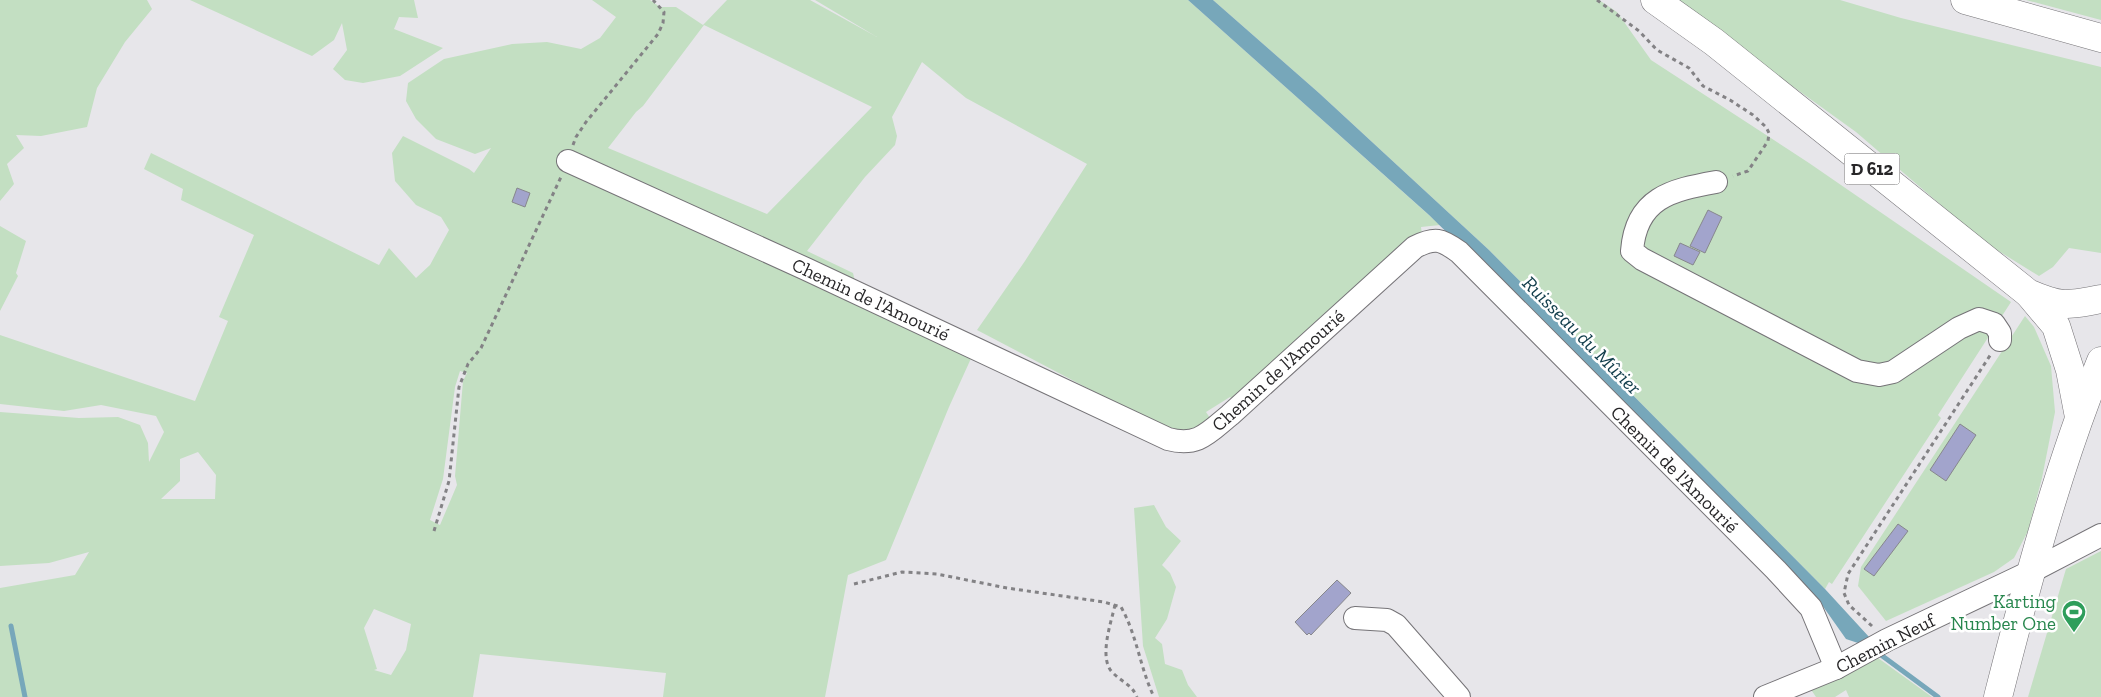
<svg xmlns="http://www.w3.org/2000/svg" width="2101" height="697" viewBox="0 0 2101 697" font-family="'Zilla Slab',serif">
  <rect width="100%" height="100%" fill="#e7e6ea"/>
  <g fill="#c3dfc2" fill-rule="evenodd">
    <path d="M0,0H147L152,9L125,42L97,88L87,127L41,136L16,135L24,148L7,164L14,184L0,201Z"/>
    <path d="M190,0H414L418,18L399,17L394,29L443,48L400,76L363,83L345,80L333,69L347,50L342,23L334,40L312,56Z"/>
    <path d="M592,0H650L660,7H676L703,25L727,0H810L877,37L815,0H1188L1440,225L1421,227L1422,235L1236,402L1230,397L1206,412L1212,421L1202,431L1167,430L977,330L1025,261L1087,164L966,98L922,62L892,117L897,136L895,145L865,177L807,251L853,273L859,299L973,354L949,407L886,560L848,575L825,697H663L666,673L480,654L473,697H0V588L75,575L89,552L49,563L0,566V412L79,418L118,417L140,425L148,443L149,462L164,432L156,416L101,405L64,411L0,404V335L195,401L228,321L219,317L254,235L181,200L183,189L144,169L151,153L379,265L389,248L416,278L430,265L449,230L441,217L416,205L395,181L392,153L403,136L469,169L474,173L491,148L475,154L436,139L416,119L406,101L408,83L444,59L512,44L547,42L581,49L600,38L616,17ZM704,25L872,107L767,214L608,148L636,112L643,106ZM460,371L467,373L463,381L455,476L457,485L440,525L430,520L443,479L455,387ZM198,452L216,475L215,499H161L180,481V459ZM374,609L411,624L406,650L391,675L374,670L377,669L364,628Z"/>
    <path d="M1213,0H1599L1617,12L1651,60L1809,163L2011,302L1938,415L1941,418L1832,584L1829,582L1825,589L1489,250L1319,93Z"/>
    <path d="M1673,0H1840L1901,18L2101,67V253L2069,248L2053,267L2039,276L1984,242L1856,132Z"/>
    <path d="M2026,0H2101V20Z"/>
    <path d="M0,226L26,241L16,273L18,276L0,311Z"/>
    <path d="M2025,316L2034,327L2051,366L2055,412L2042,478L2028,531L2014,558L1994,572L1886,621L1858,586L1861,567Z"/>
    <path d="M1154,505L1166,527L1181,541L1162,565L1170,573L1176,587L1167,619L1155,638L1162,644L1165,664L1182,670L1188,685L1197,697H1159L1143,646L1134,508Z"/>
    <path d="M2101,551V697H2028L2066,569Z"/>
    <path d="M1878,658L1932,697H1849L1846,690L1835,697H1816L1810,688Z"/>
  </g>
  <path fill="#77a7ba" d="M1188,0H1213L1319,93L1489,250L1825,589L1870,638L1861,644L1846,639L1822,605L1606,388L1429,215Z"/>
  <g fill="none" stroke-linecap="round" stroke-linejoin="round">
    <g stroke="#77a7ba" stroke-width="5">
      <path d="M11,626L25,697"/>
      <path d="M1877,652L1938,697"/>
    </g>
  </g>
  <g fill="#a2a4cc" stroke="#87878c">
    <path d="M517,188L530,193L525,207L512,202Z"/>
    <path d="M1708,210L1722,217L1705,253L1690,246Z"/>
    <path d="M1680,243L1700,252L1693,265L1674,256Z"/>
    <path d="M1960,424L1976,435L1946,481L1930,470Z"/>
    <path d="M1898,524L1908,531L1874,576L1864,569Z"/>
    <path d="M1337,580L1351,593L1311,635L1309,633L1307,635L1295,622Z"/>
  </g>
  <g fill="none" stroke-linecap="round" stroke-linejoin="round">
    <defs>
      <g id="minor">
        <path d="M568,161L806,269L1168,439C1198,447 1208,433 1230,415L1415,247C1435,237 1441,239 1459,252L1776,570L1811,608L1836,668"/>
        <path d="M1716,182C1671,190 1636,198 1632,251L1642,259L1857,371L1879,375L1893,372L1959,328L1979,319L1994,324L2000,333V340"/>
        <path d="M1355,618L1387,620L1396,625L1459,697"/>
        <path d="M1765,697L1836,668L1887,640L2030,572L2101,535"/>
      </g>
      <path id="major" d="M1998,697C2027,583 2057,470 2101,361"/>
      <g id="highway">
        <path d="M1655,0L1714,42L2028,293C2060,307 2067,306 2101,299"/>
        <path d="M1965,0L2101,38"/>
        <path d="M2029,294L2056,326L2070,370L2079,417"/>
      </g>
    </defs>
    <use href="#minor" stroke="#757377" stroke-width="24"/>
    <use href="#major" stroke="#757377" stroke-width="29"/>
    <use href="#highway" stroke="#757377" stroke-width="29"/>
    <g stroke="#838285" stroke-width="3" stroke-dasharray="4 4" stroke-linecap="butt">
      <path d="M1597,0L1639,31L1657,50L1689,68L1703,86L1730,100L1753,115L1766,127L1769,133L1768,141L1748,171L1733,176"/>
      <path d="M573,145L576,137L586,122L658,34L663,23L664,12L653,0"/>
      <path d="M434,531L449,481L459,387L468,364L481,348L561,177"/>
      <path d="M854,584L902,572L937,574L1007,588L1104,602L1121,607C1137,635 1140,668 1154,697"/>
      <path d="M1115,605C1111,623 1098,659 1113,673C1122,682 1132,685 1137,697"/>
      <path d="M1872,626L1849,605L1844,593L1848,574L1991,354"/>
    </g>
    <use href="#minor" stroke="#fff" stroke-width="22"/>
    <use href="#major" stroke="#fff" stroke-width="28"/>
    <use href="#highway" stroke="#fff" stroke-width="28"/>
  </g>
  <defs>
    <symbol id="stadium-pin" viewBox="-11 -11 22 30"><path d="M0 17L-7.5 6A9.5 9.5 0 1 1 7.5 6Z" fill="#2e9e5b" stroke="#fff"/><path d="M0-5a6.5 5 0 1 0 0 10a6.5 5 0 1 0 0-10ZM-3.5-1.8h7v3.6h-7Z" fill="#fff"/></symbol>
  </defs>
  <g fill-rule="evenodd">
    <use href="#stadium-pin" x="2060" y="598" width="28" height="38"/>
  </g>
  <g text-anchor="middle" stroke-width="5" stroke-linejoin="round" paint-order="stroke">
    <rect fill="#fff" stroke="#686768" stroke-width="1" x="1844.5" y="153.5" width="55" height="31" rx="4"/>
    <g font-size="18" font-weight="bold" fill="#272628">
      <text x="1872" y="175">D 612</text>
    </g>
    <g font-size="19" fill="#272628" stroke="#fff">
      <text transform="translate(871 299) rotate(25)" y="7">Chemin de l'Amourié</text>
      <text transform="translate(1278 370) rotate(-42)" y="7">Chemin de l'Amourié</text>
      <text transform="translate(1675 469) rotate(45)" y="7">Chemin de l'Amourié</text>
      <text transform="translate(1885 643) rotate(-27)" y="7">Chemin Neuf</text>
    </g>
    <g font-size="19" fill="#27864d" stroke="#fff" text-anchor="end">
      <text x="2056" y="608">Karting<tspan x="2056" dy="22">Number One</tspan></text>
    </g>
    <g font-size="20" font-style="italic" fill="#103c4a" stroke="#fff">
      <text transform="translate(1582 335) rotate(45)" y="7">Ruisseau du Mûrier</text>
    </g>
  </g>
</svg>
